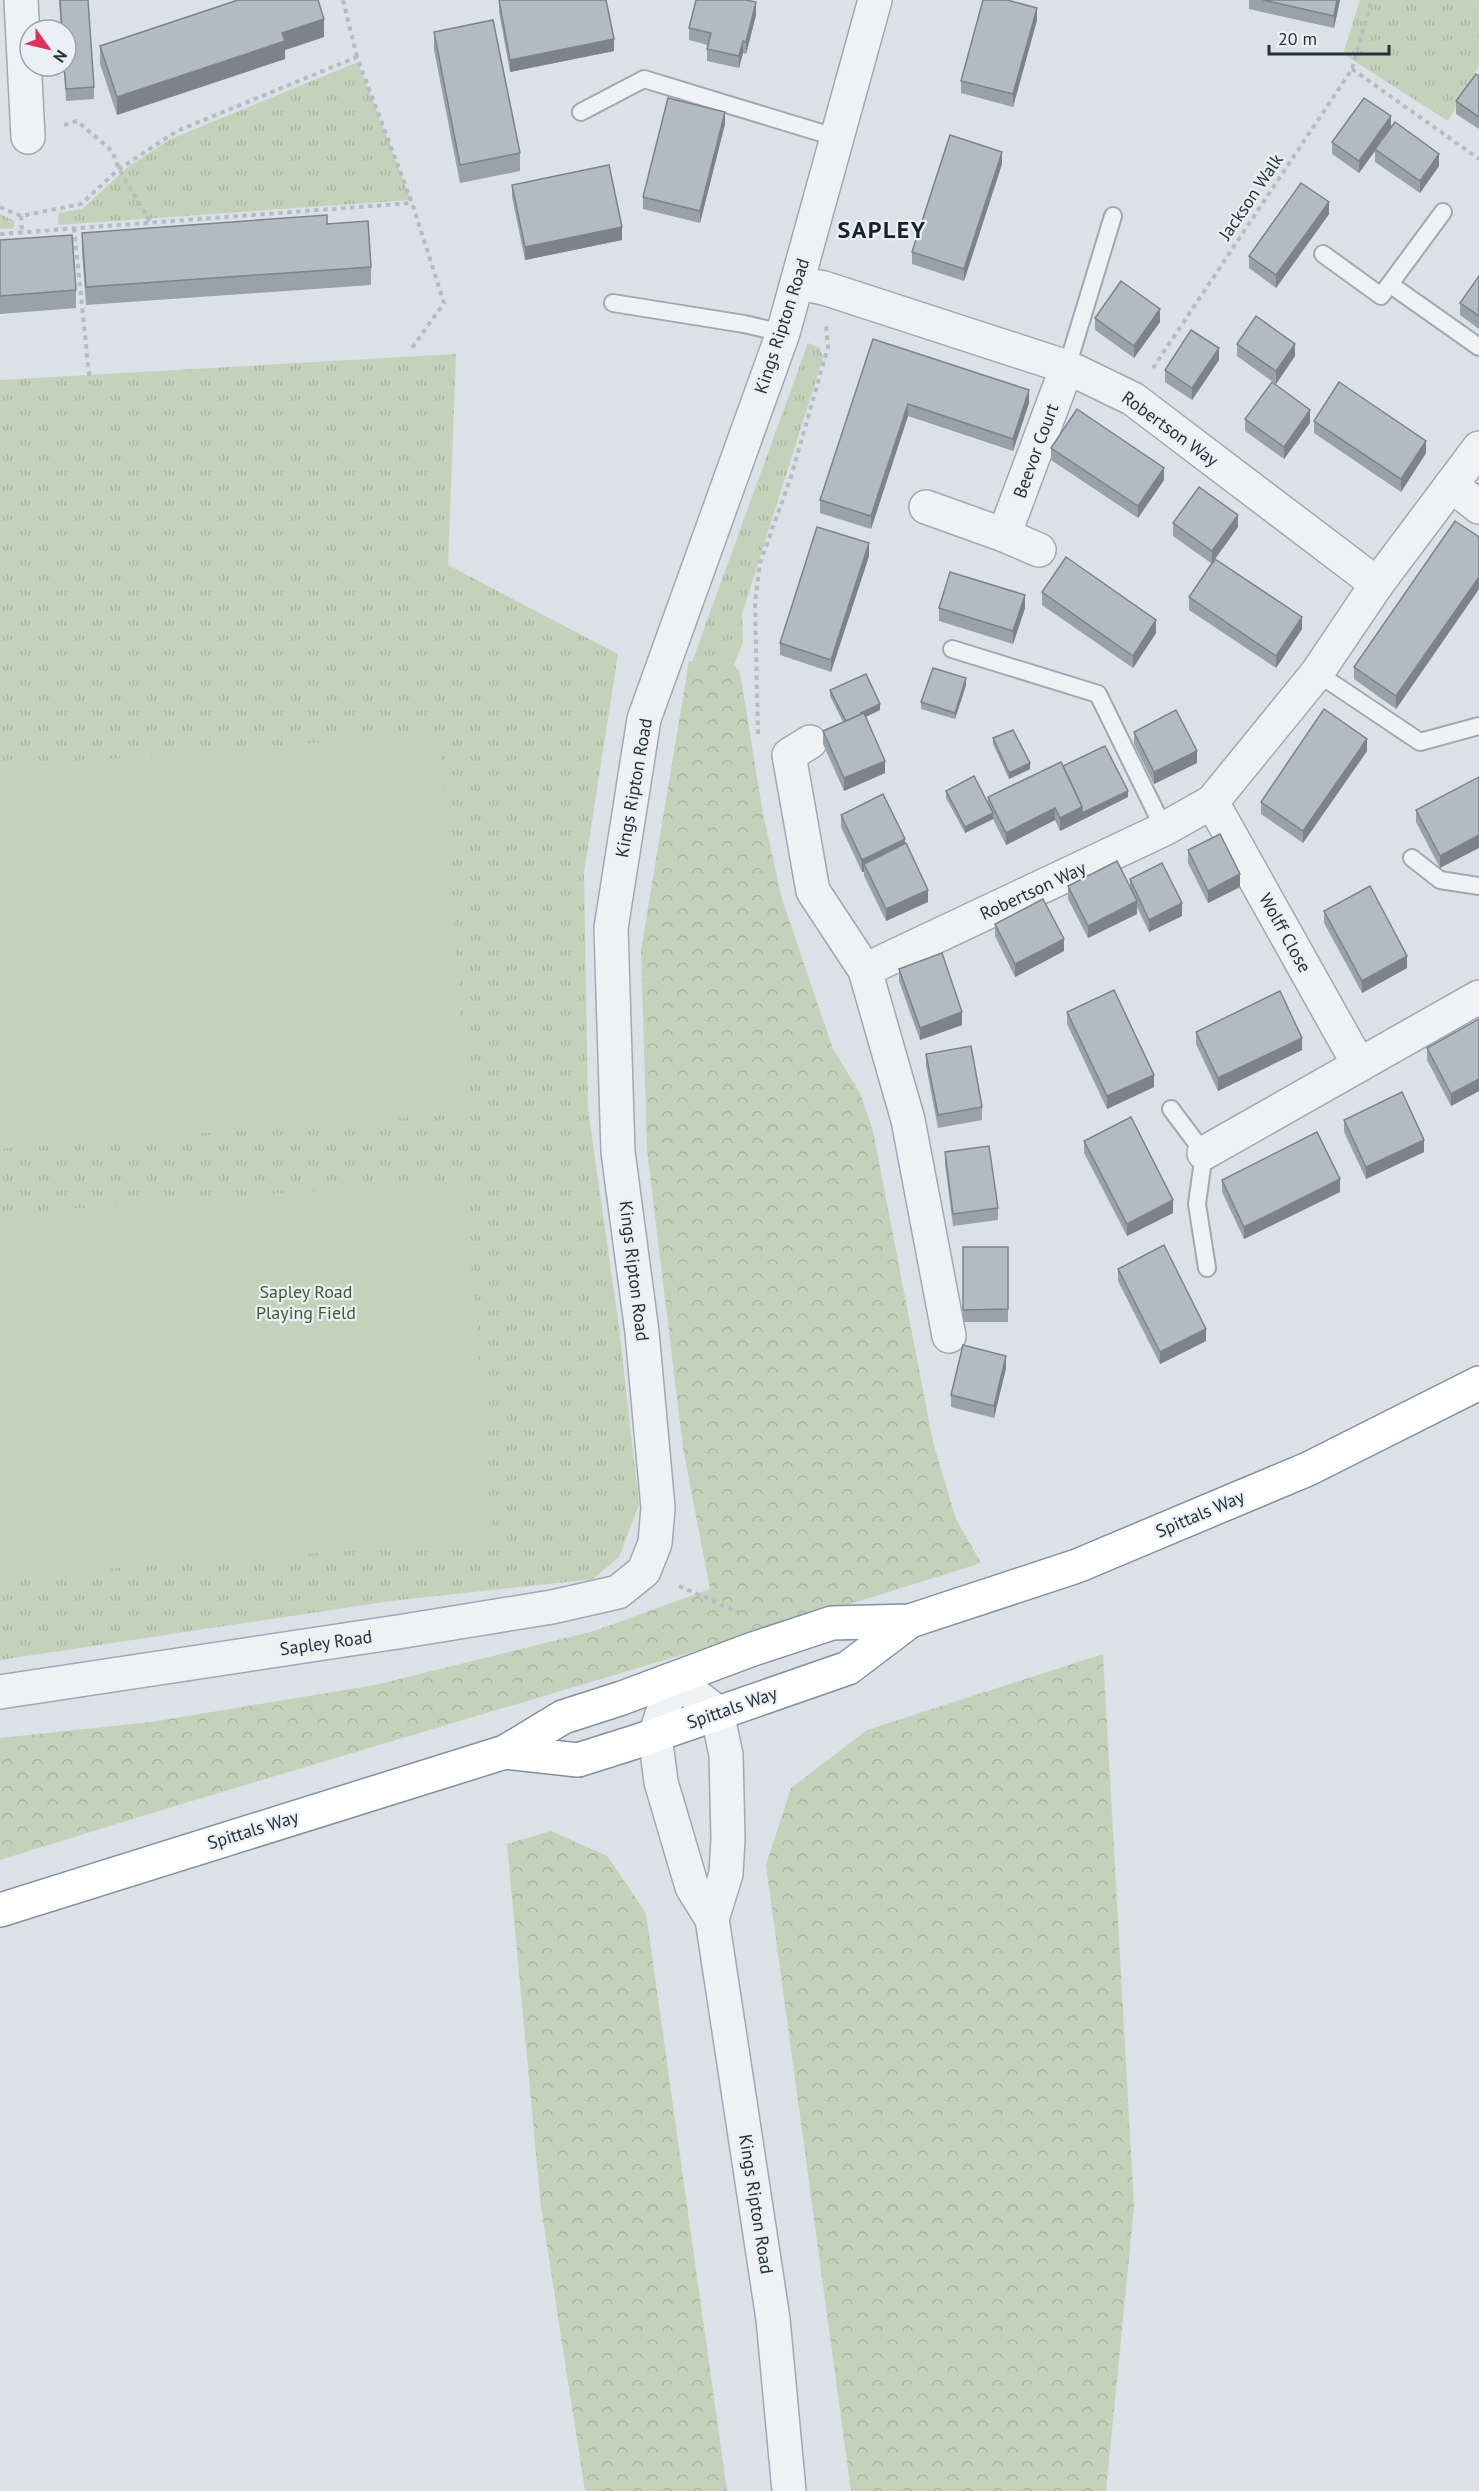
<svg xmlns="http://www.w3.org/2000/svg" width="1479" height="2491" viewBox="0 0 1479 2491" font-family="'PT Sans',sans-serif">
  <defs>
    <pattern id="grass-tufts" width="24" height="20" patternUnits="userSpaceOnUse" patternTransform="scale(1.5)"><rect width="24" height="20" fill="#c4d2bc"/><path d="M3 7l-1-3M5 7V3M7 7l1-3M15 17l-1-3M17 17v-4M19 17l1-3" fill="none" stroke="#a8b5a3"/></pattern>
    <pattern id="forest-crowns" width="20" height="18" patternUnits="userSpaceOnUse" patternTransform="scale(1.5)"><rect width="20" height="18" fill="#c4d2bc"/><path d="M2 6a3 3 0 1 1 6 0M12 15a3 3 0 1 1 6 0" fill="none" stroke="#a8b5a3"/></pattern>
  </defs>
  <rect width="100%" height="100%" fill="#dbe1e7"/>
  <g fill="url(#grass-tufts)">
    <path d="M1360,0H1479V66L1448,121L1343,54Z"/>
    <path d="M358,62L411,200L58,225L59,213L82,209L129,166L171,139Z"/>
    <path d="M0,214L15,221L13,229H0Z"/>
    <path d="M808,343L820,348L823,358L742,614L743,643L734,664L692,662Z"/>
    <path d="M456,354L448,565L618,654L584,873L588,1109L619,1327L639,1505L619,1557L593,1579L391,1601L0,1660V380Z"/>
  </g>
  <g fill="url(#forest-crowns)">
    <path d="M689,661L734,664L740,673L763,814L782,899L833,1049L860,1093L873,1131L933,1442L956,1519L981,1563C655,1666 326,1758 0,1860V1738L151,1722L375,1685L594,1631L710,1589L683,1448L647,1150L641,950Z"/>
    <path d="M1103,1654L1134,2207L1106,2491H851L766,1865L791,1788L867,1730Z"/>
    <path d="M551,1831L607,1856L646,1913L727,2491H585L541,2207L507,1844Z"/>
  </g>
  <g fill="#c4d2bc">
    <path d="M440,733L468,1113L0,1149V767Z"/>
    <path d="M465,1179L492,1540L0,1577V1214Z"/>
  </g>
  <g fill="none" stroke-linecap="round" stroke-linejoin="round">
    <defs>
      <g id="service">
        <path d="M581,112L644,79L838,138"/>
        <path d="M1323,254L1381,296L1443,212"/>
        <path d="M1391,285L1479,347"/>
        <path d="M613,303L744,324L783,333"/>
        <path d="M1067,367L1113,216"/>
        <path d="M952,649L1098,694L1164,829"/>
        <path d="M1317,673L1420,742L1479,726"/>
        <path d="M1412,858L1440,880L1479,886"/>
        <path d="M1171,1109L1204,1153L1197,1204L1207,1268"/>
      </g>
      <g id="minor">
        <path d="M21,0L28,137"/>
        <path d="M798,283L824,288L1067,367L1133,399L1377,584"/>
        <path d="M1451,485L1479,507"/>
        <path d="M926,507L1004,535L1039,550"/>
        <path d="M1004,535L1067,367"/>
        <path d="M810,742L789,755L813,891L865,970L908,1120L949,1336"/>
        <path d="M1212,802L1359,1065"/>
        <path d="M865,970L1164,829L1212,802L1317,673L1377,584L1479,448"/>
        <path d="M1204,1153L1479,997"/>
      </g>
      <g id="tertiary">
        <path d="M0,1692L404,1631L552,1607L618,1592L644,1571L655,1543L658,1508L642,1332L618,1152L611,928L644,719L783,333L875,0"/>
        <path d="M712,1919L726,1874L728,1839L726,1755L717,1712L674,1679L655,1735L661,1782L692,1887L712,1919L773,2319L789,2491"/>
      </g>
      <g id="trunk">
        <path d="M505,1752L578,1760L635,1742L848,1668L910,1621"/>
        <path d="M0,1910L505,1752L563,1717L622,1698L753,1649L832,1623L910,1621L1077,1566L1308,1469L1479,1383"/>
      </g>
    </defs>
    <use href="#service" stroke="#a0a9b1" stroke-width="20"/>
    <use href="#minor" stroke="#a0a9b1" stroke-width="36"/>
    <use href="#tertiary" stroke="#a0a9b1" stroke-width="36"/>
    <use href="#trunk" stroke="#82909f" stroke-width="36"/>
    <g stroke="#b5bcc2" stroke-width="4" stroke-dasharray="4.5 4.5" stroke-linecap="butt">
      <path d="M343,0L357,57"/>
      <path d="M1352,69L1479,159"/>
      <path d="M64,125L77,121L112,151L119,169L150,222"/>
      <path d="M0,207L21,216L81,204L119,169L177,131L357,57L412,203L444,303L412,348"/>
      <path d="M21,216L22,232"/>
      <path d="M74,228L90,384"/>
      <path d="M0,234L412,203"/>
      <path d="M1153,368L1352,69L1372,0"/>
      <path d="M758,734L755,603L760,563L791,477L828,347L826,326"/>
      <path d="M679,1586L740,1613"/>
    </g>
    <use href="#service" stroke="#eef2f5" stroke-width="16"/>
    <use href="#minor" stroke="#eef2f5" stroke-width="33"/>
    <use href="#tertiary" stroke="#eef2f5" stroke-width="33"/>
    <use href="#trunk" stroke="#fff" stroke-width="33"/>
  </g>
  <g fill="#99a1a9">
    <path d="M59,0H88L94,87V99L66,101L64,66H66V30H61Z"/>
    <path d="M499,0L614,51L510,72L499,12Z"/>
    <path d="M1249,0H1340L1334,28L1249,9Z"/>
    <path d="M756,15L746,54L743,53L739,68L707,61V49L708,45L689,40V28Z"/>
    <path d="M1037,20L1013,107L961,93V81Z"/>
    <path d="M434,32L520,153V171L460,183L434,50Z"/>
    <path d="M324,37L285,50V59L117,115L100,64V46Z"/>
    <path d="M1479,76V129L1456,114V101Z"/>
    <path d="M725,124L700,223L643,209V197Z"/>
    <path d="M1391,127L1439,166L1420,193L1375,162V151L1359,173L1332,154V142Z"/>
    <path d="M1002,164L964,281L912,264V252Z"/>
    <path d="M512,185L622,240L525,260L512,197Z"/>
    <path d="M1329,214L1276,288L1249,268V256Z"/>
    <path d="M327,224L371,267V285L86,305L82,251V233Z"/>
    <path d="M0,240L76,290V308L0,314Z"/>
    <path d="M1479,276V329L1460,315V303Z"/>
    <path d="M1095,318L1160,322L1134,358L1095,330Z"/>
    <path d="M873,339L1029,403L1013,451L908,416L871,529L820,513V500Z"/>
    <path d="M1237,344L1295,356L1276,384L1237,356Z"/>
    <path d="M1219,360L1192,400L1165,382V370Z"/>
    <path d="M1245,419L1310,423L1284,459L1245,431Z"/>
    <path d="M1314,421L1426,453L1401,492L1314,433Z"/>
    <path d="M1051,448L1164,480L1138,518L1051,460Z"/>
    <path d="M1173,523L1238,527L1215,559L1302,629L1276,668L1189,610V597L1211,563L1173,536Z"/>
    <path d="M1479,537V589L1396,709L1354,679V667Z"/>
    <path d="M869,556L831,672L780,655V643Z"/>
    <path d="M1042,592L1156,633L1133,668L1042,605Z"/>
    <path d="M939,608H1025L1013,644L939,621Z"/>
    <path d="M966,685L955,719L921,709V702Z"/>
    <path d="M830,690L880,710L866,717L885,773L844,791L823,744V731L843,722L830,696Z"/>
    <path d="M1134,732L1197,763L1154,784L1134,744Z"/>
    <path d="M993,738L1030,769L1009,779L993,744Z"/>
    <path d="M1367,751L1303,843L1261,814V802Z"/>
    <path d="M1063,766L1128,797L1060,831L1055,820L1006,845L993,819L965,833L946,798V791L988,803V797Z"/>
    <path d="M1479,777L1440,868L1416,822V810Z"/>
    <path d="M841,815L905,843L928,902L886,921L864,876V872H862L841,827Z"/>
    <path d="M1188,850L1240,887L1208,903L1188,863Z"/>
    <path d="M1130,879L1182,916L1149,932L1137,907V914L1088,938L1068,899V886H1130Z"/>
    <path d="M1324,911L1407,968L1362,993L1324,923Z"/>
    <path d="M995,924L1064,951L1015,977L995,936Z"/>
    <path d="M899,969L962,1025L920,1040L899,981Z"/>
    <path d="M1067,1012L1154,1087L1107,1109L1067,1024Z"/>
    <path d="M1479,1019V1091L1451,1106L1427,1060V1048Z"/>
    <path d="M1196,1032L1302,1050L1218,1091L1196,1044Z"/>
    <path d="M926,1054L982,1107V1120L938,1128L926,1066Z"/>
    <path d="M1344,1120L1424,1152L1366,1179L1344,1132Z"/>
    <path d="M1084,1141L1173,1213L1127,1236L1084,1153Z"/>
    <path d="M945,1152L998,1208V1220L953,1226L945,1164Z"/>
    <path d="M1222,1180L1340,1192L1244,1239L1222,1192Z"/>
    <rect x="963" y="1247" width="45" height="75"/>
    <path d="M1118,1269L1206,1341L1160,1364L1118,1281Z"/>
    <path d="M1006,1368L994,1418L951,1407V1395Z"/>
  </g>
  <g fill="#7d8389">
    <path d="M1337,0H1340L1334,28V16Z"/>
    <path d="M756,2V15L746,54V42Z"/>
    <path d="M1037,8V20L1013,107V94Z"/>
    <path d="M324,19V37L285,50V59L117,115V97L282,33Z"/>
    <path d="M614,39V51L510,72V60Z"/>
    <path d="M743,41V53L739,68V56Z"/>
    <path d="M725,112V124L700,223V211Z"/>
    <path d="M1391,116V129L1359,173V161Z"/>
    <path d="M1002,152V164L964,281V269Z"/>
    <path d="M1439,154V166L1420,193V181Z"/>
    <path d="M1329,202V214L1276,288V275Z"/>
    <path d="M622,227V240L525,260V247Z"/>
    <path d="M1160,309V322L1134,358V346Z"/>
    <path d="M1295,344V356L1276,384V371Z"/>
    <path d="M1219,348V360L1192,400V388Z"/>
    <path d="M1029,390V403L1013,451V439Z"/>
    <path d="M908,404V416L871,529V516Z"/>
    <path d="M1310,410V423L1284,459V447Z"/>
    <path d="M1426,441V453L1401,492V479Z"/>
    <path d="M1164,468V480L1138,518V506Z"/>
    <path d="M1238,515V527L1212,563V551Z"/>
    <path d="M869,543V556L831,672V660Z"/>
    <path d="M1479,577V589L1396,709V696Z"/>
    <path d="M1025,595V608L1013,644V631Z"/>
    <path d="M1302,617V629L1276,668V656Z"/>
    <path d="M1156,620V633L1133,668V656Z"/>
    <path d="M966,678V685L955,719V713Z"/>
    <path d="M880,704V710L861,719V713Z"/>
    <path d="M1367,739V751L1303,843V831Z"/>
    <path d="M1197,751V763L1154,784V772Z"/>
    <path d="M885,761V773L844,791V778Z"/>
    <path d="M1030,763V769L1009,779V773Z"/>
    <path d="M1128,791V797L1060,831V818L1082,807Z"/>
    <path d="M1055,808V820L1006,845V833Z"/>
    <path d="M993,813V819L965,833V827Z"/>
    <path d="M1479,835V848L1440,868V856Z"/>
    <path d="M905,839V852L864,864V872H862V860Z"/>
    <path d="M1240,874V887L1208,903V891Z"/>
    <path d="M928,890V902L886,921V909Z"/>
    <path d="M1137,901V914L1088,938V926Z"/>
    <path d="M1182,903V916L1149,932V920Z"/>
    <path d="M1064,939V951L1015,977V964Z"/>
    <path d="M1407,956V968L1362,993V981Z"/>
    <path d="M962,1012V1025L920,1040V1028Z"/>
    <path d="M1302,1038V1050L1218,1091V1078Z"/>
    <path d="M1154,1075V1087L1107,1109V1096Z"/>
    <path d="M1479,1079V1091L1451,1106V1094Z"/>
    <path d="M1424,1140V1152L1366,1179V1167Z"/>
    <path d="M1340,1179V1192L1244,1239V1227Z"/>
    <path d="M1173,1200V1213L1127,1236V1224Z"/>
    <path d="M1206,1329V1341L1160,1364V1352Z"/>
    <path d="M1006,1356V1368L994,1418V1406Z"/>
  </g>
  <g fill="#b2bbc4" stroke="#7d8389" stroke-width="1.5">
    <path d="M60,0H88L94,87L66,89L64,66H66V30H62Z"/>
    <path d="M238,0H318L324,19L282,33L285,41L117,97L100,46Z"/>
    <path d="M499,0H606L614,39L510,60Z"/>
    <path d="M696,0H746L756,2L746,42L743,41L739,56L707,49L711,33L689,28Z"/>
    <path d="M983,0H1007L1037,8L1013,94L961,81Z"/>
    <path d="M1263,0H1337L1334,16Z"/>
    <path d="M493,20L520,153L460,165L434,32Z"/>
    <path d="M1476,74L1479,76V117L1456,101Z"/>
    <path d="M668,98L725,112L700,211L643,197Z"/>
    <path d="M1364,98L1391,116L1359,161L1332,142Z"/>
    <path d="M1395,122L1439,154L1420,181L1375,149Z"/>
    <path d="M950,135L1002,152L964,269L912,252Z"/>
    <path d="M609,165L622,227L525,247L512,185Z"/>
    <path d="M1301,183L1329,202L1276,275L1249,256Z"/>
    <path d="M327,215V224L368,221L371,267L86,287L82,233Z"/>
    <path d="M72,235L76,290L0,296V240Z"/>
    <path d="M1479,276V316L1460,303Z"/>
    <path d="M1121,281L1160,309L1134,346L1095,318Z"/>
    <path d="M1256,316L1295,344L1276,371L1237,344Z"/>
    <path d="M1191,330L1219,348L1192,388L1165,370Z"/>
    <path d="M873,339L1029,390L1013,439L908,404L871,516L820,500Z"/>
    <path d="M1272,382L1310,410L1284,447L1245,419Z"/>
    <path d="M1339,382L1426,441L1401,479L1314,421Z"/>
    <path d="M1077,409L1164,468L1138,506L1051,448Z"/>
    <path d="M1199,487L1238,515L1212,551L1173,523Z"/>
    <path d="M1455,521L1479,537V577L1396,696L1354,667Z"/>
    <path d="M817,527L869,543L831,660L780,643Z"/>
    <path d="M1066,557L1156,620L1133,656L1042,592Z"/>
    <path d="M1215,559L1302,617L1276,656L1189,597Z"/>
    <path d="M950,572L1025,595L1013,631L939,608Z"/>
    <path d="M933,668L966,678L955,713L921,702Z"/>
    <path d="M866,674L880,704L861,713L862,714L846,721L830,690Z"/>
    <path d="M1324,709L1367,739L1303,831L1261,802Z"/>
    <path d="M1176,710L1197,751L1154,772L1134,732Z"/>
    <path d="M864,713L885,761L844,778L823,731Z"/>
    <path d="M1013,730L1030,763L1009,773L993,738Z"/>
    <path d="M1105,746L1128,791L1082,813V807L1063,766Z"/>
    <path d="M1061,762L1082,807L1060,818L1055,808L1006,833L988,797Z"/>
    <path d="M974,776L993,813L965,827L946,791Z"/>
    <path d="M1479,777V835L1440,856L1416,810Z"/>
    <path d="M883,794L905,839L862,860L841,815Z"/>
    <path d="M1220,834L1240,874L1208,891L1188,850Z"/>
    <path d="M906,843L928,890L886,909L864,864Z"/>
    <path d="M1117,861L1137,901L1088,926L1068,886Z"/>
    <path d="M1162,863L1182,903L1149,920L1130,879Z"/>
    <path d="M1370,886L1407,956L1362,981L1324,911Z"/>
    <path d="M1043,899L1064,939L1015,964L995,924Z"/>
    <path d="M942,953L962,1012L920,1028L899,969Z"/>
    <path d="M1114,990L1154,1075L1107,1096L1067,1012Z"/>
    <path d="M1280,991L1302,1038L1218,1078L1196,1032Z"/>
    <path d="M1479,1019V1079L1451,1094L1427,1048Z"/>
    <path d="M971,1046L982,1107L938,1115L926,1054Z"/>
    <path d="M1402,1092L1424,1140L1366,1167L1344,1120Z"/>
    <path d="M1131,1117L1173,1200L1127,1224L1084,1141Z"/>
    <path d="M1317,1132L1340,1179L1244,1227L1222,1180Z"/>
    <path d="M989,1146L998,1208L953,1214L945,1152Z"/>
    <path d="M1164,1245L1206,1329L1160,1352L1118,1269Z"/>
    <path d="M963,1247H1008V1309L963,1310Z"/>
    <path d="M963,1345L1006,1356L994,1406L951,1395Z"/>
  </g>
  <g text-anchor="middle" stroke-width="4.5" stroke-linejoin="round" paint-order="stroke">
    <g font-size="18" fill="#24313e" stroke="#ebf0f5">
      <text transform="translate(1251 197) rotate(-56)" y="6">Jackson Walk</text>
      <text transform="translate(782 326) rotate(-72)" y="6">Kings Ripton Road</text>
      <text transform="translate(1170 429) rotate(36)" y="6">Robertson Way</text>
      <text transform="translate(1036 451) rotate(-70)" y="6">Beevor Court</text>
      <text transform="translate(634 788) rotate(-80)" y="6">Kings Ripton Road</text>
      <text transform="translate(1033 891) rotate(-25)" y="6">Robertson Way</text>
      <text transform="translate(1285 933) rotate(61)" y="6">Wolff Close</text>
      <text transform="translate(634 1271) rotate(83)" y="6">Kings Ripton Road</text>
      <text transform="translate(1200 1514) rotate(-23)" y="6">Spittals Way</text>
      <text transform="translate(326 1643) rotate(-8)" y="6">Sapley Road</text>
      <text transform="translate(732 1708) rotate(-19)" y="6">Spittals Way</text>
      <text transform="translate(253 1830) rotate(-17)" y="6">Spittals Way</text>
      <text transform="translate(756 2204) rotate(81)" y="6">Kings Ripton Road</text>
    </g>
    <g font-size="18" fill="#3d5b30" stroke="#ebf0f5">
      <text x="306" y="1298">Sapley Road<tspan x="306" dy="21">Playing Field</tspan></text>
    </g>
    <g font-size="24" font-weight="bold" letter-spacing="1.5" fill="#17222f" stroke="#ebf0f5">
      <text x="882" y="238">SAPLEY</text>
    </g>
  </g>
  <g transform="translate(48 48) rotate(124)"><circle r="28" fill="#ebf0f5" stroke="#9ba4ac" stroke-width="1.5"/>
  <path d="M0-4.5L10 22L0 15L-10 22Z" fill="#d9335f"/>
  <text y="-9" font-size="16" font-weight="bold" text-anchor="middle" fill="#24313e">N</text>
  </g>
  <path d="M1269 45v9h120v-9" fill="none" stroke="#24313e" stroke-width="3"/>
  <text x="1278" y="45" font-size="18" fill="#24313e" stroke="#ebf0f5" stroke-width="4.5" paint-order="stroke">20 m</text>
</svg>
